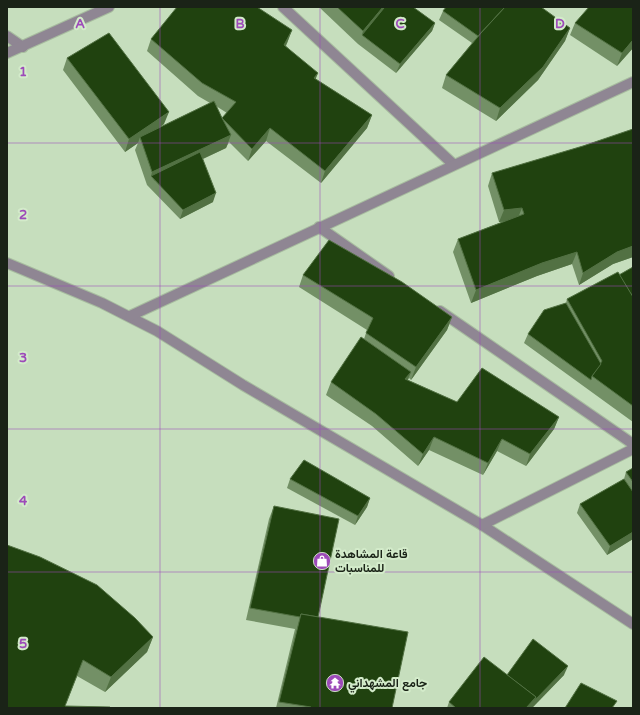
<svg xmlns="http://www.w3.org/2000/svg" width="640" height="715" viewBox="0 0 640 715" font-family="'Varela Round',Vazirmatn,sans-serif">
  <rect width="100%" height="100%" fill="#c6debd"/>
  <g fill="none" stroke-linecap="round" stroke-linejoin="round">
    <defs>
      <g id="minor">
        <path d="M283,7L453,164"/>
        <path d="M7,36L23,47"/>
        <path d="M7,53L109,7"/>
        <path d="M319,227L389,276"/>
        <path d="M7,263L102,303L157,331L243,385L482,525L633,624"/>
        <path d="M440,311L633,444"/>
        <path d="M130,316L633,82"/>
        <path d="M482,525L633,449"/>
      </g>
    </defs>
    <use href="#minor" stroke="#a7bc9f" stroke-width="12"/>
    <use href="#minor" stroke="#8f8693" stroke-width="10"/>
  </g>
  <g fill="#739066" fill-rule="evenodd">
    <path d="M319,7H413L435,23L432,31L396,73L358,44Z"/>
    <path d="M443,11L570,28L565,41L538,80L496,121L442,88L446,75L472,43L439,20Z"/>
    <path d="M575,23L633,48L617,66L570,35Z"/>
    <path d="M292,30L286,46L316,79L372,115L367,128L321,183L266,141L248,161L229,142L226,148L203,159L213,202L180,219L147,185L135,150L138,143L125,152L63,70L67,58L164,124L160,127L210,103L198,96L147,51L151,39ZM216,106L227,113L222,118Z"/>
    <path d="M633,129V257L613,264L579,285L572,264L537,276L471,303L453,252L458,239L502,222H499L488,186L492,173L583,146Z"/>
    <path d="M633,267V422L524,343L528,334L566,303L567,299L619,275Z"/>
    <path d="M303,275L452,317L447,330L411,380L409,378L408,380L457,402L559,417L554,429L526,466L497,451L483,475L429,450L418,466L372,426L326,395L331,382L364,339L367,330L299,287Z"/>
    <path d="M633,468V539L607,555L577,513L580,504L624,479L626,472Z"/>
    <path d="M290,479L370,498L367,507L355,525L287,488Z"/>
    <path d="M274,506L318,617L392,708H276L295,629L246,620L269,519Z"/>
    <path d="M7,545L153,637L147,652L105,692L77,676L65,706L7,708Z"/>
    <path d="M507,675H564L532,708H447L449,702Z"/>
  </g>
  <g fill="#527143">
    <path d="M383,7H398L362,35L363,31Z"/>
    <path d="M435,23L432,31L396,73L400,64Z"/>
    <path d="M570,28L565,41L538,80L496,121L500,108Z"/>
    <path d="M292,30L287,43L279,57L284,45Z"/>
    <path d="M633,40V48L617,66L622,53Z"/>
    <path d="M318,73L313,86L314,78Z"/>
    <path d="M169,112L164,124L141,141L140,137L138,143L125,152L129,139Z"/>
    <path d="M372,115L367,128L321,183L325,171Z"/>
    <path d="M270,128L266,141L248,161L252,149Z"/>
    <path d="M231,135L226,148L155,181L151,176L152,172Z"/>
    <path d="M216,193L213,202L180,219L183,210Z"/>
    <path d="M522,208L517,220L499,222L504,210Z"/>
    <path d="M633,246V257L613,264L579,285L583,273L617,252Z"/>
    <path d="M577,252L572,264L537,276L471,303L476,290L542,263Z"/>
    <path d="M452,317L447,330L411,380L416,367Z"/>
    <path d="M411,372L406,384L405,379Z"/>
    <path d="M559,417L554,429L526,466L530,454Z"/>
    <path d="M434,437L429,450L418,466L423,454Z"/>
    <path d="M502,439L497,451L483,475L488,463Z"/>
    <path d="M370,498L367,507L355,525L358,516Z"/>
    <path d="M633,532V539L607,555L610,546Z"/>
    <path d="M153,637L147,652L105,692L111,677Z"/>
    <path d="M568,666L564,675L532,708H526L536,697Z"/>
  </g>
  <g fill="#20420f" stroke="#527143">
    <path d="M177,7H257L292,30L284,45L318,73L314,78L372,115L325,171L270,128L252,149L222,118L231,135L152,172L140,137L214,101L222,118L236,102L202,83L151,39Z"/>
    <path d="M337,7H383L363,31Z"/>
    <path d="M385,7H413L435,23L400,64L362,35L384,8Z"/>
    <path d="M446,7H505L478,36L443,11Z"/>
    <path d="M505,7H541L570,28L543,67L500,108L446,75L481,33Z"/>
    <path d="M589,7H633V40L622,53L575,23Z"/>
    <path d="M109,33L169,112L129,139L67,58Z"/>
    <path d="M633,129V246L617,252L583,273L577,252L542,263L476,290L458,239L524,214L522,208L504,210L492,173L583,146Z"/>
    <path d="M200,152L216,193L183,210L151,176Z"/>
    <path d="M329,240L402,282L452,317L416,367L366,333L373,318L303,275Z"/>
    <path d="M633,267V297L619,275Z"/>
    <path d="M618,272L633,297V406L592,376L602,361L567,299Z"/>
    <path d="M566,303L601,364L592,376L591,380L528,334L544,310Z"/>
    <path d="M361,337L411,372L405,379L457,402L482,368L559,417L530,454L502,439L488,463L434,437L423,454L376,414L331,382Z"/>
    <path d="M304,460L370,498L358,516L290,479Z"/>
    <path d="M633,468V482L626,472Z"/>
    <path d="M624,479L633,492V532L610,546L580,504Z"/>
    <path d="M274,506L339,519L318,617L301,614L300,617L250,608Z"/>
    <path d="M7,545L40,557L97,585L135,618L153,637L111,677L83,660L65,706L110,707V708H7Z"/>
    <path d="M301,614L408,632L392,708H311V707L279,702Z"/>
    <path d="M533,639L568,666L534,701L536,697L507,675Z"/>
    <path d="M484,657L536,697L526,708H456L449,702Z"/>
    <path d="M581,683L617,701L612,708H565Z"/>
  </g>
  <path fill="none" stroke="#9d4ab9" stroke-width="1" stroke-opacity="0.55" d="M160,7V708M320,7V708M480,7V708M7,143H633M7,286H633M7,429H633M7,572H633"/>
  <defs>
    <symbol id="shop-disc" viewBox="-11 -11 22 22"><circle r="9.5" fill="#9d4ab9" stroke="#d3ebca"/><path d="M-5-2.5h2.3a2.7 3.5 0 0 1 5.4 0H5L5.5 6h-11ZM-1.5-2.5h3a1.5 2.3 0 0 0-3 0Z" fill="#fff"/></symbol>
    <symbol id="temple-disc" viewBox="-11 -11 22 22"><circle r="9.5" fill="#9d4ab9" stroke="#d3ebca"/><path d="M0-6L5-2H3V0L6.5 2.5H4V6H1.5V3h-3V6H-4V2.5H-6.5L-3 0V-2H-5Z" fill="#fff"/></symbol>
  </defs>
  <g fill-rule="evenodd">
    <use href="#shop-disc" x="312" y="551" width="20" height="20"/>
    <use href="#temple-disc" x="325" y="673" width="20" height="20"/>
  </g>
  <g text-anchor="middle" stroke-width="4" stroke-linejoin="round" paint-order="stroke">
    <g font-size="12" font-weight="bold" fill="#1a2317" stroke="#d3ebca" text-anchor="start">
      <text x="335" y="558">قاعة المشاهدة<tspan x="335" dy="14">للمناسبات</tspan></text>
      <text x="348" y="687">جامع المشهداني</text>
    </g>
  </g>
  <g font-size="13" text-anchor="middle" font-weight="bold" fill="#9d4ab9" stroke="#d3ebca" stroke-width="4" stroke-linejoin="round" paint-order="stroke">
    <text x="80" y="28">A</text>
    <text x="240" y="28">B</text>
    <text x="400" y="28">C</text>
    <text x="560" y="28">D</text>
    <text x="23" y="76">1</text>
    <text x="23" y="219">2</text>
    <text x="23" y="362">3</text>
    <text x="23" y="505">4</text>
    <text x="23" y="648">5</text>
  </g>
  <rect width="640" height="715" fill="none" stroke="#1a2317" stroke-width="16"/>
</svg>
